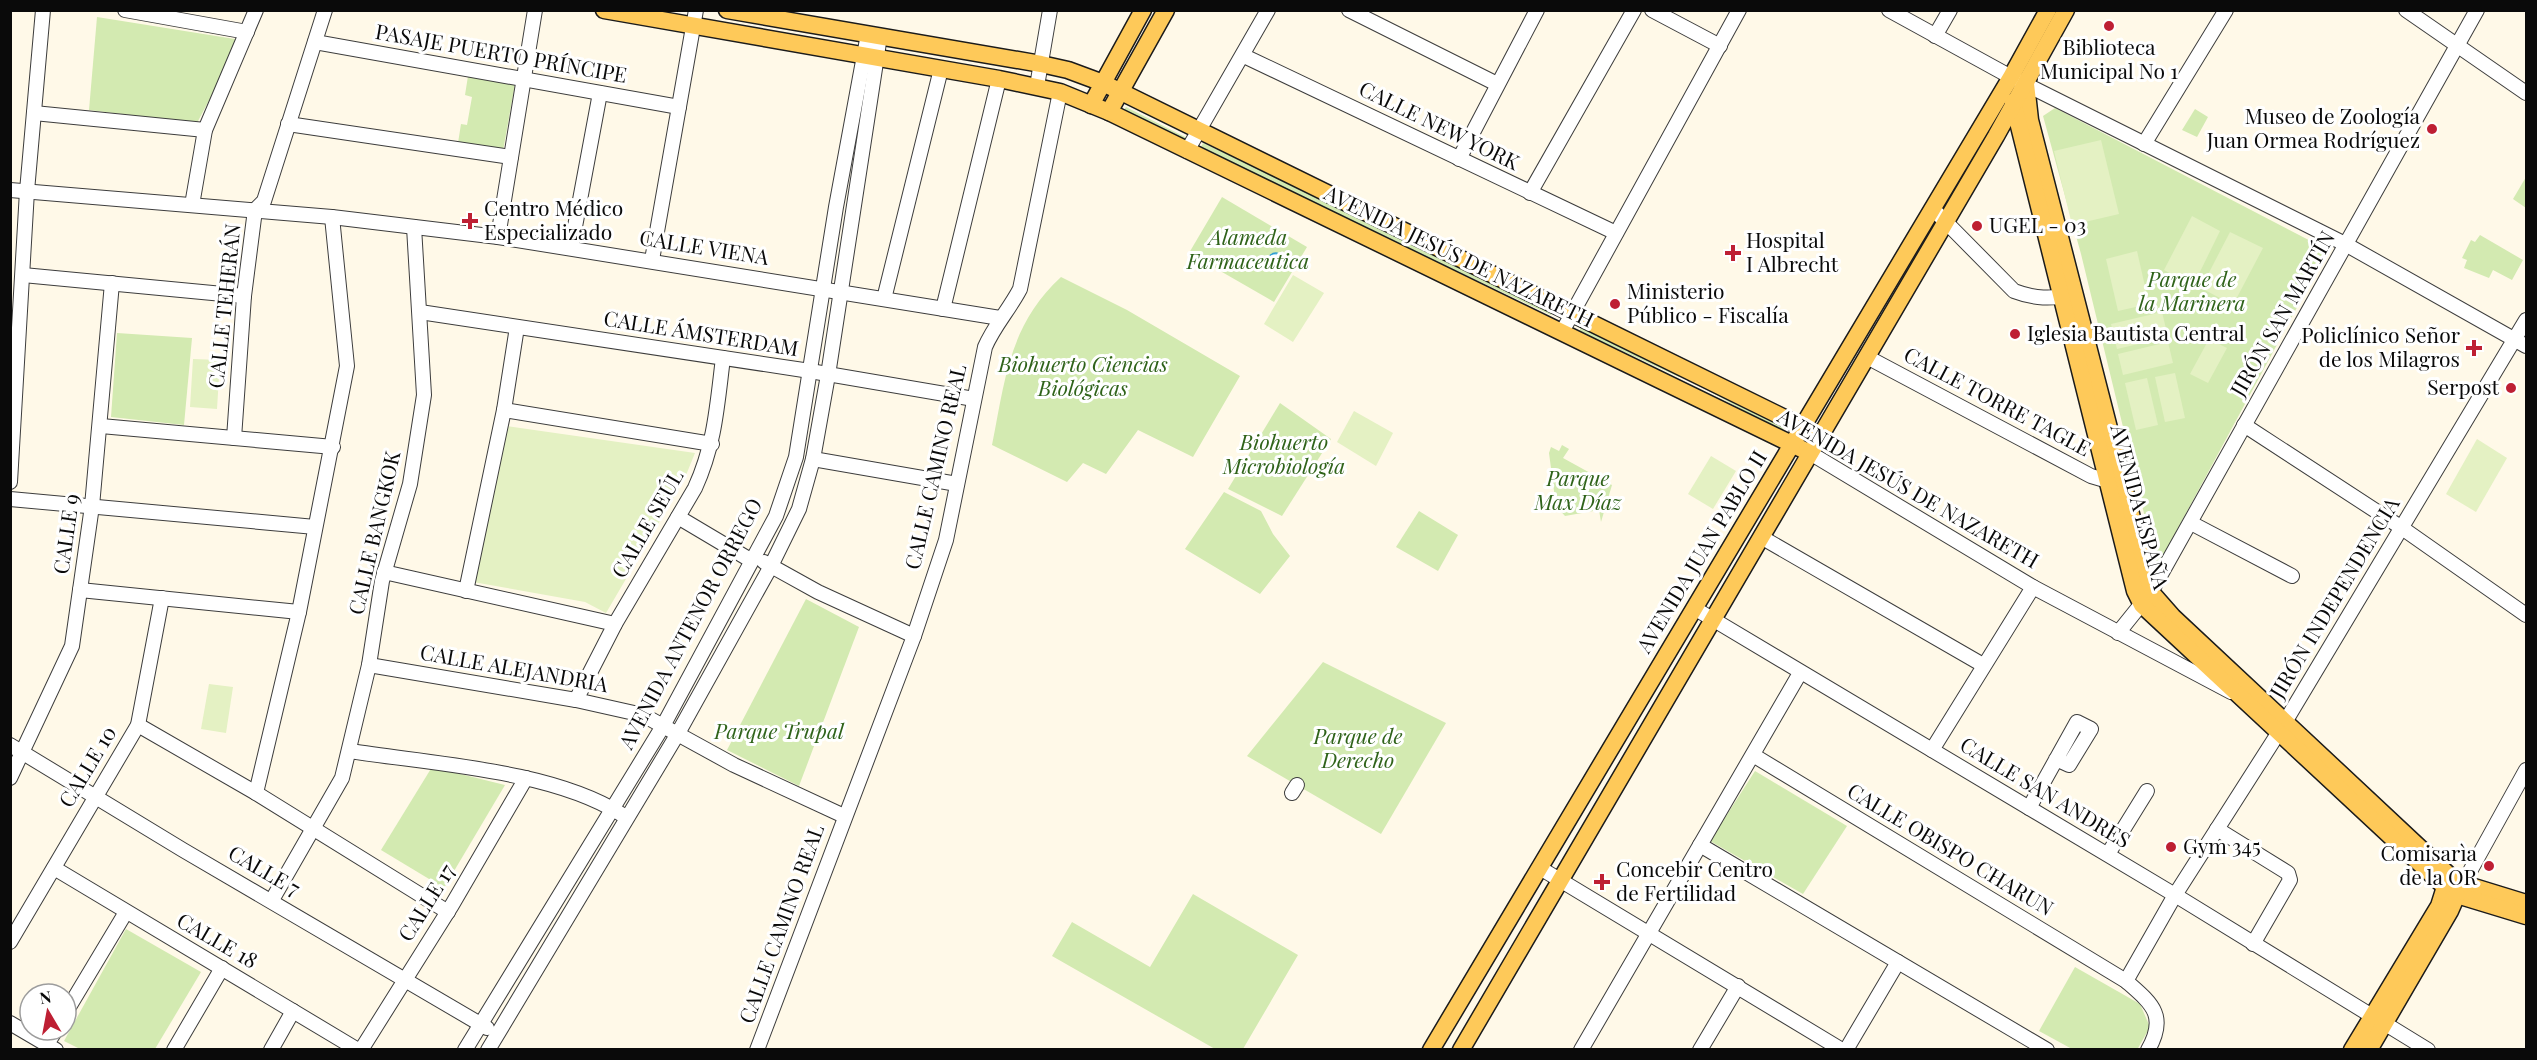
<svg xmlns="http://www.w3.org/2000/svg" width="2537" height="1060" viewBox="0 0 2537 1060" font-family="'Playfair Display',serif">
  <rect width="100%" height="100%" fill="#fff9e8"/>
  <g fill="#d3eab1">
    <path d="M97,17L241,40L197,123L89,110Z"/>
    <path d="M468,76L515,84L503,151L458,143L461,124L467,125L472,97L465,95Z"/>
    <path d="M1126,107L1187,138L1183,144L1122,113Z"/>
    <path d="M2055,108L2328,250L2157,567L2081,254L2043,116Z"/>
    <path d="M2195,109L2208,117L2197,137L2182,130Z"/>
    <path d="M1203,143L1555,307L1551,315L1199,151Z"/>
    <path d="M2526,177V208L2513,199Z"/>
    <path d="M1222,197L1307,247L1274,302L1189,253Z"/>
    <path d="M2480,235L2523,260L2512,280L2493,270L2489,278L2464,268L2467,260L2462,258L2471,240L2475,242Z"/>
    <path d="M1061,277L1127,310L1240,376L1193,457L1138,430L1106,474L1083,463L1067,482L992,445C1005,380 1009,325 1061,277Z"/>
    <path d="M1584,323L1683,371L1679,377L1579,331Z"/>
    <path d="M117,333L192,338L184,425L111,417Z"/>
    <path d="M1699,378L1784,427L1781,432L1697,384Z"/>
    <path d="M1280,403L1331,439L1282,516L1228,489Z"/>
    <path d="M1562,445L1569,449L1563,458L1612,485L1601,522L1599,510L1565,516L1556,506L1549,453L1551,447L1559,451Z"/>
    <path d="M1224,492L1261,511L1273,534L1290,556L1260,594L1185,549Z"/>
    <path d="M1419,511L1458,535L1438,571L1396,547Z"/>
    <path d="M806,599L859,627L799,786L727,750Z"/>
    <path d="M1323,662L1446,723L1381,834L1247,756Z"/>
    <path d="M432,767L505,785L444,888L381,850Z"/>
    <path d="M1755,771L1847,826L1803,894L1710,841Z"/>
    <path d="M1193,894L1298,955L1243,1049H1215L1052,956L1072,922L1150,967Z"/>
    <path d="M126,929L201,972L155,1049H80L64,1041Z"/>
    <path d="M2075,967L2140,1004L2150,1027L2137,1050L2072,1049L2039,1031Z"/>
  </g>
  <g fill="#e4f1c3">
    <path d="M2101,140L2119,214L2072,225L2054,151Z"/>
    <path d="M2192,216L2220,231L2193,286L2164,270Z"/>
    <path d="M2230,232L2263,248L2233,305L2201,288Z"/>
    <path d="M2137,251L2149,304L2118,311L2106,259Z"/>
    <path d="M1293,275L1324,293L1293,342L1264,324Z"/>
    <path d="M2162,312L2168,337L2117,349L2111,324Z"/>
    <path d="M2209,339L2227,348L2208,383L2190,374Z"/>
    <path d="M2168,342L2173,363L2123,375L2118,354Z"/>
    <path d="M193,359L220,360L217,409L190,407Z"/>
    <path d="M2175,373L2185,418L2165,422L2155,377Z"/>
    <path d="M2147,378L2158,425L2136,430L2125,383Z"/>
    <path d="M1354,411L1393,433L1376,466L1337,442Z"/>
    <path d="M507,426L695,453L684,480L606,613L585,602L473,582Z"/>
    <path d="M2477,439L2507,458L2476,512L2446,494Z"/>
    <path d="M1711,456L1736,471L1713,509L1688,494Z"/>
    <path d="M209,684L233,687L226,733L201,729Z"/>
  </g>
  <circle fill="#abe1f8" stroke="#2f9dd1" stroke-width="1.5" cx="1276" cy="261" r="8"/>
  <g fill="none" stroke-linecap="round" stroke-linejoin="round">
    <defs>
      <g id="minor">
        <path d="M125,10L247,32"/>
        <path d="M1349,10L1497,84"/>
        <path d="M1652,10L1720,46"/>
        <path d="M1889,10L2011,77L2347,245L2526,346"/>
        <path d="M2406,10L2526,93"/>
        <path d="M1935,36L1950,10"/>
        <path d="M315,42L679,107"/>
        <path d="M1244,56L1616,233"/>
        <path d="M1037,86L1050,10"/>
        <path d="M34,113L205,130"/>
        <path d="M288,124L511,157"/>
        <path d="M2144,144L2226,10"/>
        <path d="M1187,151L1268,10"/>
        <path d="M1459,159L1537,10"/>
        <path d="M10,190L332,217L498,237L1000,318"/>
        <path d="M1530,193L1634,10"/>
        <path d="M192,205L205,130L256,10"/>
        <path d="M1933,209L2014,291C2035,299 2051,299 2072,295"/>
        <path d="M498,237L535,10"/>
        <path d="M571,248L600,93"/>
        <path d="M652,260L696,10"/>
        <path d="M23,275L244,296"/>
        <path d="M884,299L941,69"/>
        <path d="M943,309L999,79"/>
        <path d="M420,312L810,371L974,399"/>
        <path d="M1562,332L1739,10"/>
        <path d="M1867,357L2091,476L2108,481"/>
        <path d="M504,410L712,444"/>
        <path d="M2244,425L2402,528L2526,615"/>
        <path d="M101,426L333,447"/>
        <path d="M234,438L244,296L255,210L264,201L325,10"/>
        <path d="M1810,453L2033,587L2231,692"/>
        <path d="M813,459L957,484"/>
        <path d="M10,482L27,191L43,10"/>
        <path d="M10,499L315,527"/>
        <path d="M678,517L752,561"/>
        <path d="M2191,523L2292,576"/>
        <path d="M1761,537L1983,665"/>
        <path d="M764,562L818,592L914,636"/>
        <path d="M384,572L615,624"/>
        <path d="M80,590L299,612"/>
        <path d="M466,591L504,410L517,327"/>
        <path d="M1694,608L2175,895L2372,1016"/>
        <path d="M2118,633L2151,592L2477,10"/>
        <path d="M369,665L576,700L643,715L734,765L844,816"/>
        <path d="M576,700L615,624L695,488C715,444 717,406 723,358"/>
        <path d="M138,725L256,793L448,912"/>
        <path d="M10,745L183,850L487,1028"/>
        <path d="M1932,750L2033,587"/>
        <path d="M350,751C432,764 551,770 621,814"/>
        <path d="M1753,755L2126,981C2151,1003 2168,1015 2148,1050"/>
        <path d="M10,778L72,646L92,506L112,283"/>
        <path d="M256,793L299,612L347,366L332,217"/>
        <path d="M1292,793L1297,785"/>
        <path d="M2029,808L2077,722L2091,729L2069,765L2056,759"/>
        <path d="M2217,829L2288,873L2290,880L2253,944"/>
        <path d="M1700,845L2047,1050"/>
        <path d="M2108,854L2147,791"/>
        <path d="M54,868L358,1050"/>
        <path d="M1540,868L1842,1050"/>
        <path d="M2458,893L2526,770"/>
        <path d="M272,900L342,778L369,665L382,581L410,484L424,395L414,227"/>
        <path d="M10,942L138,725L162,598"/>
        <path d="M2126,981L2175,895L2279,732L2526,320"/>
        <path d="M66,1012L126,912"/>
        <path d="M10,1023L56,1050"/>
        <path d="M2384,1023L2428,1050"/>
        <path d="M47,1044L56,1030"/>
        <path d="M174,1050L222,968"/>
        <path d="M271,1050L293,1011"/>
        <path d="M361,1050L452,905L526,778"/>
        <path d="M465,1050L663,726L776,516L796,457L836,207L868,34"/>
        <path d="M488,1050L677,735L771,566L799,509L813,459L828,375L880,36"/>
        <path d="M757,1050L914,636L946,540L985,347C994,326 1009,310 1020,289L1060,92"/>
        <path d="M1581,1050L1800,673"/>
        <path d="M1700,1050L1738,986"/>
        <path d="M1846,1050L1898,962"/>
      </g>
      <g id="major">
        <path d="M604,10L999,79L1060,92L1109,112L1810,453"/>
        <path d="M727,10L1041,64L1068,70L1103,83L1811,431"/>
        <path d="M2026,84L2030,120L2151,592L2173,617L2451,877L2461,883L2526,903"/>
        <path d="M2013,102L2135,591L2142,605L2445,887L2457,895L2526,916"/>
        <path d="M1091,105L1143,10"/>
        <path d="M1109,112L1166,10"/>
        <path d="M1431,1050L2011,77L2048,10"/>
        <path d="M1461,1050L1996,136L2066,10"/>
        <path d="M2352,1050L2439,906L2445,887"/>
        <path d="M2369,1050L2450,911L2457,895"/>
      </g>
    </defs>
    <use href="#minor" stroke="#3d3d3d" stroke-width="16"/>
    <use href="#major" stroke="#1b1b1b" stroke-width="19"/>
    <use href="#minor" stroke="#fff" stroke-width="14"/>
    <use href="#major" stroke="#fec959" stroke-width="16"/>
  </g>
  <g fill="#be1f33" stroke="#fff" stroke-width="2">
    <circle cx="2109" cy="26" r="6"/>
    <circle cx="2432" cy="129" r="6"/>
    <path d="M467 212h6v6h6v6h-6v6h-6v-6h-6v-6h6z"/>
    <circle cx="1977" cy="226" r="6"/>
    <path d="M1730 244h6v6h6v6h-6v6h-6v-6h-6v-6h6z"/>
    <circle cx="1615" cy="304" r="6"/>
    <circle cx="2015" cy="334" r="6"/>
    <path d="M2471 339h6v6h6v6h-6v6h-6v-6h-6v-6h6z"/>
    <circle cx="2511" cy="388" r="6"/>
    <circle cx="2171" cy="847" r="6"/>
    <circle cx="2489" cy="866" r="6"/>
    <path d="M1599 873h6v6h6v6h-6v6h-6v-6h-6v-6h6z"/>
  </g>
  <g text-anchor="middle" stroke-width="6" stroke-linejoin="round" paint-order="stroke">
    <g font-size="21" fill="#0a0a0a" stroke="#fff" text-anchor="start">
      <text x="2109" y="55" text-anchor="middle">Biblioteca<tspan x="2109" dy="24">Municipal No 1</tspan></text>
      <text x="2420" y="124" text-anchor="end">Museo de Zoología<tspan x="2420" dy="24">Juan Ormea Rodríguez</tspan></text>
      <text x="484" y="216">Centro Médico<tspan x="484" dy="24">Especializado</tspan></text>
      <text x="1989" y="233">UGEL - 03</text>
      <text x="1746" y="248">Hospital<tspan x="1746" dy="24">I Albrecht</tspan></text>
      <text x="1627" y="299">Ministerio<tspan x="1627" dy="24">Público - Fiscalía</tspan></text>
      <text x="2027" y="341">Iglesia Bautista Central</text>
      <text x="2460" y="343" text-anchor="end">Policlínico Señor<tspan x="2460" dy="24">de los Milagros</tspan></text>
      <text x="2499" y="395" text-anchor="end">Serpost</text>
      <text x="2183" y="854">Gym 345</text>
      <text x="2477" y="861" text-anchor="end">Comisarìa<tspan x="2477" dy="24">de la OR</tspan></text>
      <text x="1616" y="877">Concebir Centro<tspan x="1616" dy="24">de Fertilidad</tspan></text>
    </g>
    <g font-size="21" fill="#0a0a0a" stroke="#fff">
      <text transform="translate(501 54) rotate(10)" y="7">PASAJE PUERTO PRÍNCIPE</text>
      <text transform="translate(1439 126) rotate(26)" y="7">CALLE NEW YORK</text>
      <text transform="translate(704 248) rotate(9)" y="7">CALLE VIENA</text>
      <text transform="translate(1459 257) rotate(26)" y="7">AVENIDA JESÚS DE NAZARETH</text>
      <text transform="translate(225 306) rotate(-84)" y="7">CALLE TEHERÁN</text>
      <text transform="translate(2283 314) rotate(-60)" y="7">JIRÓN SAN MARTÍN</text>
      <text transform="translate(701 334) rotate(9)" y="7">CALLE ÁMSTERDAM</text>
      <text transform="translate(1997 402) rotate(28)" y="7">CALLE TORRE TAGLE</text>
      <text transform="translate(936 467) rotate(-77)" y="7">CALLE CAMINO REAL</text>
      <text transform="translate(1908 489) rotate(30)" y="7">AVENIDA JESÚS DE NAZARETH</text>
      <text transform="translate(2139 507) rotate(75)" y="7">AVENIDA ESPAÑA</text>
      <text transform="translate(648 524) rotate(-60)" y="7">CALLE SEÚL</text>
      <text transform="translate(375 533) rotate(-77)" y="7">CALLE BANGKOK</text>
      <text transform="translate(67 534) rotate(-82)" y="7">CALLE 9</text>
      <text transform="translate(1702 552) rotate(-59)" y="7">AVENIDA JUAN PABLO II</text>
      <text transform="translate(2335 598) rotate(-59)" y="7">JIRÓN INDEPENDENCIA</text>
      <text transform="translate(691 624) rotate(-62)" y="7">AVENIDA ANTENOR ORREGO</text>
      <text transform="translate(514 669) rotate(10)" y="7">CALLE ALEJANDRIA</text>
      <text transform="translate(88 767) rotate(-59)" y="7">CALLE 10</text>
      <text transform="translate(2045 793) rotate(31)" y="7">CALLE SAN ANDRES</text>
      <text transform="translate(1950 850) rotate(31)" y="7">CALLE OBISPO CHARUN</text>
      <text transform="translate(264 871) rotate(30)" y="7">CALLE 7</text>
      <text transform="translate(427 903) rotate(-58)" y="7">CALLE 17</text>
      <text transform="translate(782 924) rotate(-70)" y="7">CALLE CAMINO REAL</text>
      <text transform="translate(217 941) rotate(30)" y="7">CALLE 18</text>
    </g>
    <g font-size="21" font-style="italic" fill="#2f631a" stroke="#fff">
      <text x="1248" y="245">Alameda<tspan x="1248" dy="24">Farmaceutica</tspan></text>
      <text x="2192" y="287">Parque de<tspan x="2192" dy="24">la Marinera</tspan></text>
      <text x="1083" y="372">Biohuerto Ciencias<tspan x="1083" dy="24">Biológicas</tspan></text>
      <text x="1284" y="450">Biohuerto<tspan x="1284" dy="24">Microbiología</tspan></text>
      <text x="1578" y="486">Parque<tspan x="1578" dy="24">Max Díaz</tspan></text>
      <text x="779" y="739">Parque Trupal</text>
      <text x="1358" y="744">Parque de<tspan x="1358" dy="24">Derecho</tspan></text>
    </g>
  </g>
  <rect width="2537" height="1060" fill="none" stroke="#0a0a0a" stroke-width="24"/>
  <g transform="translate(48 1012) rotate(350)"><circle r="28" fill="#ffffff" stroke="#9d9d9d" stroke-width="1.5"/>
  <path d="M0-4.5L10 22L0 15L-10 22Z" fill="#be1f33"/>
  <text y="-9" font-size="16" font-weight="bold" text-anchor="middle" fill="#0a0a0a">N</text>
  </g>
</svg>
